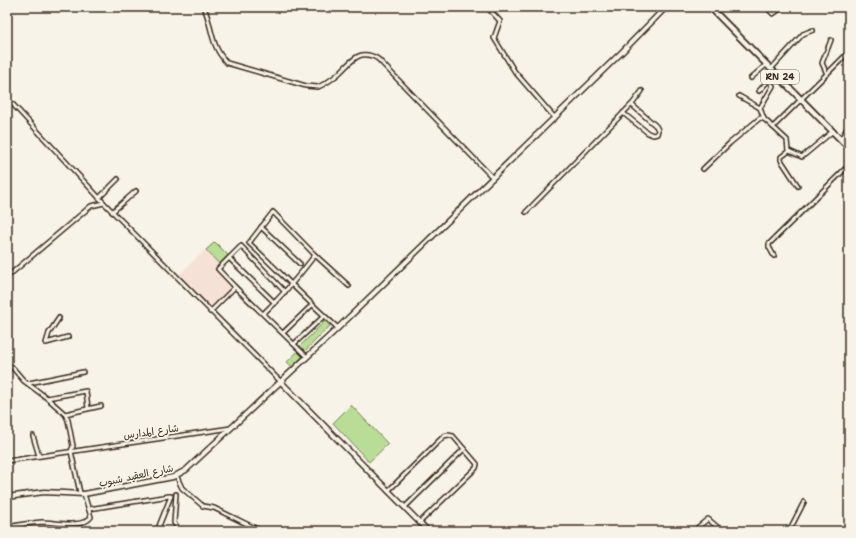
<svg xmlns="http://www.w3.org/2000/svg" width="856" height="538" viewBox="0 0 856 538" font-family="'Shantell Sans','Playpen Sans Arabic',sans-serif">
  <rect width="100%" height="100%" fill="#f7f3e8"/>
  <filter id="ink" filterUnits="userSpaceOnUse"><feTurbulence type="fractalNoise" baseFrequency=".025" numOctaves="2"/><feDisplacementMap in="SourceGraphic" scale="8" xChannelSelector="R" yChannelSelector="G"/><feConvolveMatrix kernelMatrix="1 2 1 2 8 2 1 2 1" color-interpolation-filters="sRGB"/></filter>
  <g filter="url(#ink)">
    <path fill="#f6e1d7" d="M214,241L229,255L216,269L233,288L211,309L178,276Z"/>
    <g fill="#b9dc96" stroke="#7a835a">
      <path d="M215,242L228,255L219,264L206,250Z"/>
      <path d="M325,321L330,326L305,351L300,346Z"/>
      <path d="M298,351L303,356L292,367L287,362Z"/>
      <path d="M351,405L388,444L369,462L333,423Z"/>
    </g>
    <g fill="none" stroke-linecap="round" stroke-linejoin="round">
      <defs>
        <g id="street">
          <path d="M204,7C213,29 210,45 227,63L306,86L318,87C325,84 331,80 337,75C351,63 358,47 378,59L493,178"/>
          <path d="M487,7L500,21L494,38L515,72L555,118"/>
          <path d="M766,7L773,14L783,7"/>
          <path d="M771,69L803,34L813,30"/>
          <path d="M827,74L822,63L831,40"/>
          <path d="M751,78L767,64"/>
          <path d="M759,91L775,73"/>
          <path d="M739,96L760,108L773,86L768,79"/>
          <path d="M7,98L104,203"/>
          <path d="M760,108L764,119L773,127L849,52"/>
          <path d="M623,113L648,133L653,135L657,134L658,130L656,126L632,105"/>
          <path d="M773,127L787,140L788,151"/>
          <path d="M841,139L849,125"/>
          <path d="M703,169L730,143L760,118L764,119"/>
          <path d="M798,186L781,160V157L789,151L802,157L833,131"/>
          <path d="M99,198L118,179"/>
          <path d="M112,212L136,191"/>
          <path d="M526,212L633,103L642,91"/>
          <path d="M261,227L300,264"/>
          <path d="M315,255L349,286"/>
          <path d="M774,256L769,247V244L849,165"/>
          <path d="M229,258L218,269L235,287"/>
          <path d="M7,277L91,206L104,203L281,382"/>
          <path d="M275,303L229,258L241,246L285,292"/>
          <path d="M210,312L235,287L307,357"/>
          <path d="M263,314C282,296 299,276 315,255L273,212L249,243C279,271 307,301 338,328"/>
          <path d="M59,318L49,333L46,343L68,337"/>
          <path d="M283,333L312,305"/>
          <path d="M294,344L324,316"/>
          <path d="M12,367L24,381L47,398L65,414L68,420L73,446L71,451L80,493"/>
          <path d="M29,383L83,372"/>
          <path d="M47,398L86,391L88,408"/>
          <path d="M65,414L101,406"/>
          <path d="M33,436L39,456"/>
          <path d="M7,461L231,428"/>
          <path d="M176,475L182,488L203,506L214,508L261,531"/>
          <path d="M388,491L444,436L448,435L453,436L477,464L476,468L420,522"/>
          <path d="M176,494L174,523L179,531"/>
          <path d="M405,507L464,449"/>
          <path d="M89,509L169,496H171L157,531"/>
          <path d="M7,527C18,525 30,523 42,522C56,522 82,529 91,517L84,494"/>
          <path d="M693,531L708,519L722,531"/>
          <path d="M789,531L804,502"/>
        </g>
        <g id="secondary">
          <path d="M281,382L428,531"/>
          <path d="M7,497L44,492L84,494L173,477L186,470L338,328L622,52L666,7"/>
        </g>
        <path id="primary" d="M710,7L849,148"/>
      </defs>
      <use href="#street" stroke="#3b2a1e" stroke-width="6"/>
      <use href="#secondary" stroke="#3b2a1e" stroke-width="7"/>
      <use href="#primary" stroke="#3b2a1e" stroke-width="8"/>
      <use href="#street" stroke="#f7f3e8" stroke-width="3"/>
      <use href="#secondary" stroke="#f7f3e8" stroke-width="4"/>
      <use href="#primary" stroke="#f7f3e8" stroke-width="4.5"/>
    </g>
  </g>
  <g text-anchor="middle" stroke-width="3.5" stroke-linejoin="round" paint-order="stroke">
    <rect fill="#f7f3e8" stroke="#73665b" stroke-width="1" x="761" y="70" width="38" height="14" rx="3"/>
    <g font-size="9" font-weight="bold" fill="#3b2a1e">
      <text x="780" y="80">RN 24</text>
    </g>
    <g font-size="10" fill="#3b2a1e" stroke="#f7f3e8">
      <text transform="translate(151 431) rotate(-8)" y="4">شارع المدارس</text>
      <text transform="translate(136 475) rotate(-12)" y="4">شارع العقيد شبوب</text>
    </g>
  </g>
  <rect width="856" height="538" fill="none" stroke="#f7f3e8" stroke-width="24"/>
  <rect x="12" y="12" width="832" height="514" fill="none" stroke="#3b2a1e" stroke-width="1.5" filter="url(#ink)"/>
</svg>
